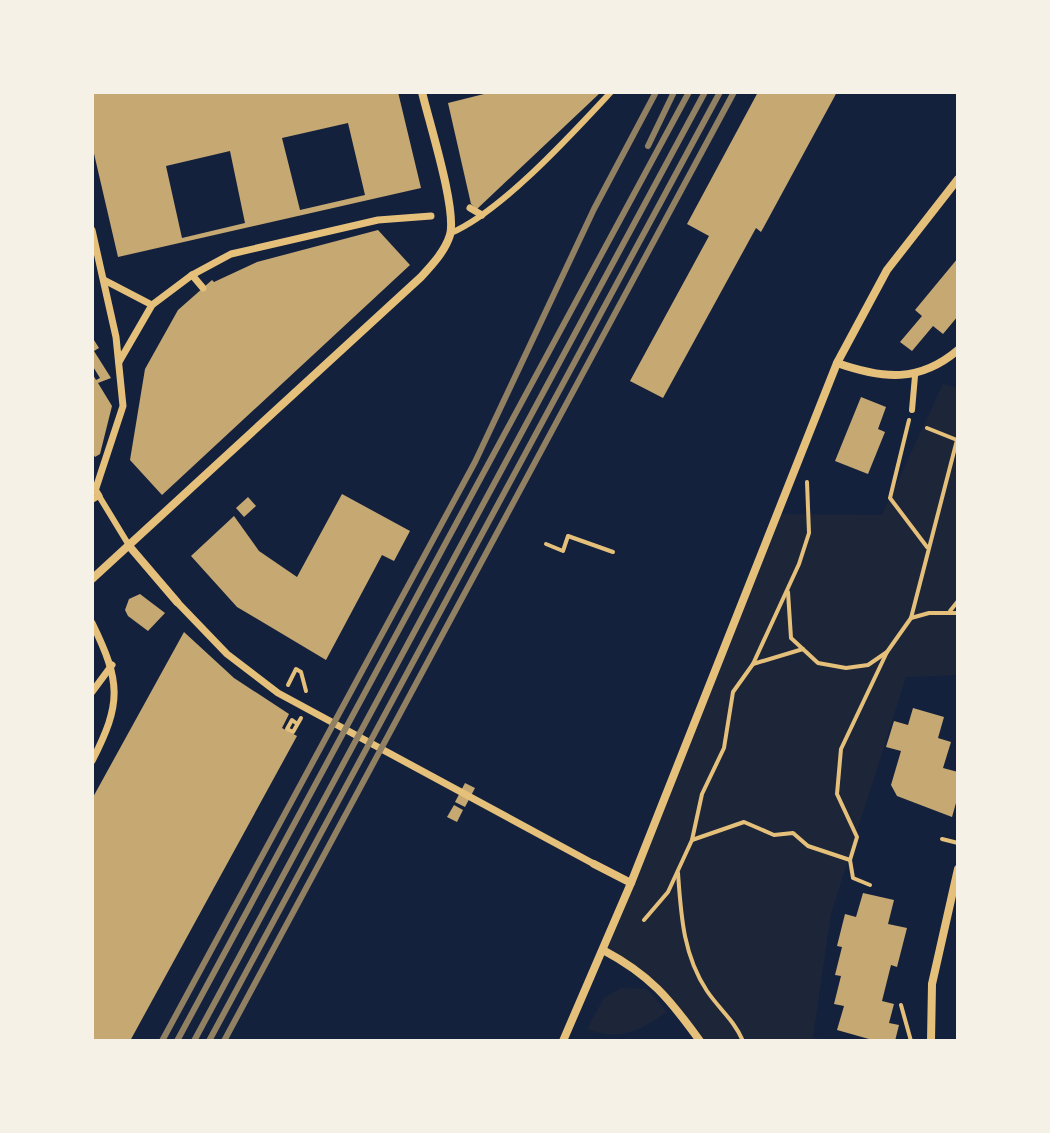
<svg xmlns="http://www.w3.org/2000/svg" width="1050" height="1133" viewBox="0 0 1050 1133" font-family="Overpass,sans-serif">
  <rect width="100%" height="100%" fill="#14213d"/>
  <g fill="#1d2539">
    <path d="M943,384L958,388V675L906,677L831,914L813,1037L824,1041H700L666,994L603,950L777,514L882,515Z"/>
    <path d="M621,988L647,989L667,1012C639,1031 620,1042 587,1029L604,998Z"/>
  </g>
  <g fill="#c6a872" fill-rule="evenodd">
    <path d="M92,92H398L421,188L118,257L92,145ZM348,123L365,195L300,210L282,138ZM230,151L245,223L182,238L166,166Z"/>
    <path d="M492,92H601L477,209L471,204L448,103Z"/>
    <path d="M758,92H837L761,232L756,228L663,398L630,381L709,236L687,224Z"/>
    <path d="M378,230L410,265L162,495L130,460L145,369L178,310L212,280L214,282L257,262Z"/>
    <path d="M958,258V316L943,334L933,326L912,351L900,342L922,316L915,310Z"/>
    <path d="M92,337L99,348L94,351L111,378L98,383L112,406L100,454L95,457L92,452V373L96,380L100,378L92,365Z"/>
    <path d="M861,397L886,407L878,429L885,432L868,474L835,461Z"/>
    <path d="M342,494L410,531L394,561L382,555L326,660L237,607L191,556L234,516L259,551L297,577Z"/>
    <path d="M248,497L256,506L244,517L236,508Z"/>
    <path d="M140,594L165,613L148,631L128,616L125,610L129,599Z"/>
    <path d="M184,632L234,678L289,714L282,728L297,736L130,1041H92V799Z"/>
    <path d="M913,708L944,717L938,738L951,742L943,768L958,772V796L952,817L897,796L891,785L901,751L886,747L894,721L908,725Z"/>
    <path d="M465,783L475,788L465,807L455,802Z"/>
    <path d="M454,805L463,810L457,822L447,817Z"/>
    <path d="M863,893L894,900L888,924L907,928L897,967L891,965L882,1001L894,1004L889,1023L899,1025L895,1041H876L837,1030L844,1006L834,1004L841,976L835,975L842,947L837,946L845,914L856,917Z"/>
  </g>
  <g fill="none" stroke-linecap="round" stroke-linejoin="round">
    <g stroke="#e5c07b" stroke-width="4">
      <path d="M909,420L890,498L927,547"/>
      <path d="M546,544L563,551L568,536L613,552"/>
      <path d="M788,592L791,638L818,663L846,668L868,665L887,652L911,618L929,613H958"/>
      <path d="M950,611L958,601"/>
      <path d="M911,618L957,440L927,428"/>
      <path d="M753,664L803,649"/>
      <path d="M288,685L296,669L301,672L306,691"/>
      <path d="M296,723L292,720L287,729L293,732L301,718"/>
      <path d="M942,839L958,843"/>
      <path d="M692,840L744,822L774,835L793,833L808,846L850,860"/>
      <path d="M678,873C681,915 683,955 707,991C720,1010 734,1020 743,1041"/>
      <path d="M870,885L853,878L850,860L857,837L837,794L841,749L887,652"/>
      <path d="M644,920L668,892L692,840L702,794L724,748L733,692L753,664L799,564L809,533L807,482"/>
      <path d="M901,1005L911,1041"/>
    </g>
    <g stroke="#e5c07b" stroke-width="6">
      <path d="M451,233C502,211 572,134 611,92"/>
      <path d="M912,410L915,376"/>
      <path d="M92,500L99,496L130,547"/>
    </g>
    <g stroke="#e5c07b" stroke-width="7">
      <path d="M470,208L482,215"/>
      <path d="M92,230L116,337L123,406L95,491"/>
      <path d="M192,275L203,288"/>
      <path d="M104,280L152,305"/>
      <path d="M119,362L152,305L192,275L231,254L378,220L431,216"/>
      <path d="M92,485L99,496"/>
      <path d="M177,602L227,654L278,693L594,864"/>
      <path d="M92,623C121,682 122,703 92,761"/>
      <path d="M92,692L112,665"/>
    </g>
    <g stroke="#e5c07b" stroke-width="8">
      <path d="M837,363C883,379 919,383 958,350"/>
      <path d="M130,547L177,602"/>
      <path d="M92,579L421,277C433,264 445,251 450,235C457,209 429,122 422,92"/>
      <path d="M594,864L631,883"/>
      <path d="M603,950C650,975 669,998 700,1041"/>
      <path d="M563,1041L631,883L837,363L887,270L958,179"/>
      <path d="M931,1041L932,984L958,869"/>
    </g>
    <g stroke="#918062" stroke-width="6">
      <path d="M648,146L674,92"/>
      <path d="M162,1041L475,462L594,209L656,92"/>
      <path d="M177,1041L689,92"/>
      <path d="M194,1041L705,92"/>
      <path d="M209,1041L720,92"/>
      <path d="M224,1041L734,92"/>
    </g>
  </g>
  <rect width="1050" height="1133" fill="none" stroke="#f6f1e7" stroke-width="188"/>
</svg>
